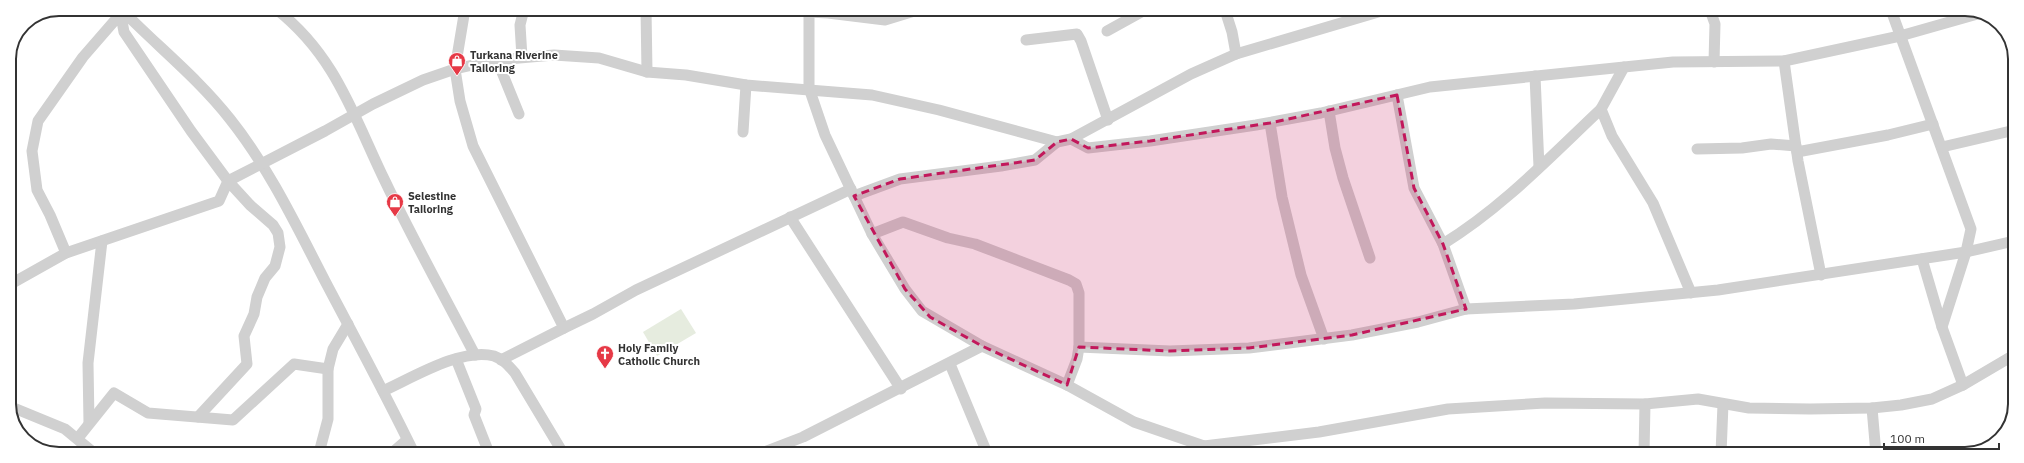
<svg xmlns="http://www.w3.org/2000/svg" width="2024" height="463" viewBox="0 0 2024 463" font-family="'IBM Plex Sans',sans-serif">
  <rect width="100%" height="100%" fill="#fff"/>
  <path fill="#e6ecdf" d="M681,309L696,333L657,356L643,332Z"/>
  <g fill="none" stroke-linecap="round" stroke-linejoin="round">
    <g stroke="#d0d0d0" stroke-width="11">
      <path d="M121,9C157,46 198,78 230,119C269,168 296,225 325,281C355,338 386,395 414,453"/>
      <path d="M276,9C336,56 353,115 385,181C413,240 445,297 475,355"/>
      <path d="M465,9L455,69L460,101L473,146L564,328L501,360"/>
      <path d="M646,9L647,72"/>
      <path d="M809,9V88L825,135L872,234L905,289L922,311L982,346L1067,385L1134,422L1204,446L1215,454"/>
      <path d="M1225,10L1232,32L1236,54"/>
      <path d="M1710,10L1715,24L1714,62"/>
      <path d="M1891,10L1971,229L1966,252L1942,327"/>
      <path d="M809,12L828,13L885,20L921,9"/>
      <path d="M1107,31L1145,10"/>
      <path d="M1026,40L1077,34L1081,41L1108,120"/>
      <path d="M522,57L520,25L524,9"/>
      <path d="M497,60L519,114"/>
      <path d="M1784,61L1798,161L1821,275"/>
      <path d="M1624,67L1601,109L1612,136L1653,203L1691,293"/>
      <path d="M1535,76L1539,167"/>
      <path d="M1397,95L1414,188L1443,244L1466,309"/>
      <path d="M1329,111L1335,148L1343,178L1370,258"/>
      <path d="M1270,123L1282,197L1301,275L1324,339"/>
      <path d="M743,132L746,85"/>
      <path d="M1071,139L1088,148L1150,141L1256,125L1321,113L1430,87L1673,62L1784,61L1900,36L1981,13"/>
      <path d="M1942,147L2015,130"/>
      <path d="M1697,149L1742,148L1771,144L1796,146"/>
      <path d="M1797,152L1888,135L1933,124"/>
      <path d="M854,196L900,179L1001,166L1035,160L1057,142"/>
      <path d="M790,217L901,389"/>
      <path d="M872,234L903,222L948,238L975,244L1069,280L1076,284L1079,293V347"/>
      <path d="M1443,244C1502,208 1551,156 1601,109"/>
      <path d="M66,253L50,215L37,190L32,151L38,121L83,57L123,11L122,21L124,32L191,131L228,181L325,131L373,104L423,80L455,69L495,60L554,55L599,58L647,72L686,75L746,85L872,95L939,110L1057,142L1071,139L1191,74L1236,54L1385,10"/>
      <path d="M1922,259L1942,327L1963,385"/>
      <path d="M9,285L66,253L219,201L228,181L250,205L273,225L278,233L280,247L275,266L265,278L257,297L254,314L244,336L247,364L198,417"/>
      <path d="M564,328L593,314L636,290L851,189"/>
      <path d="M456,359L476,409L474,415L489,453"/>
      <path d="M950,364L987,453"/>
      <path d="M1067,385L1077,359L1079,347L1170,351L1249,348L1352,335L1418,322L1466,309L1574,304L1718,290L1966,252L2014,241"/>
      <path d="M383,391C412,378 462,347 494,356C503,359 509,366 515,373L563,453"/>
      <path d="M9,406L65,429L94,453"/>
      <path d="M1872,408L1876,454"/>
      <path d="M89,423L88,363L102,241"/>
      <path d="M78,438L114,393L148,413L233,420L294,364L328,369L333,349L348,324"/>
      <path d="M319,453L328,419V369"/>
      <path d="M392,453L407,440"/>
      <path d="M762,453L803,437L982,346"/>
      <path d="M1197,454L1204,446L1319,432L1448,409L1545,403L1645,404L1698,399L1749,408L1810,409L1872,408L1901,405L1932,399L1963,385L2014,355"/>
      <path d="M1644,454L1645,404"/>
      <path d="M1721,454L1723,404"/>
    </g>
  </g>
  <path fill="#c2185b" fill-opacity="0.2" stroke="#c2185b" stroke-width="3" stroke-dasharray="8 5" stroke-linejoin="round" d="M1397,95L1414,188L1443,244L1466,309L1352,335L1249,348L1170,351L1079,347L1067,385L982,346L930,317L905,289L854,196L900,179L1035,160L1057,142L1071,139L1088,148L1150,141L1270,123Z"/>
  <defs>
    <symbol id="shop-pin" viewBox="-11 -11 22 30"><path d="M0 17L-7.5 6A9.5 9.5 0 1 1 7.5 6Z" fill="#e63946" stroke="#fff"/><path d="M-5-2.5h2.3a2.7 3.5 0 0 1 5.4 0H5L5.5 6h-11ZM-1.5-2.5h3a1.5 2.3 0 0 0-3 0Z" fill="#fff"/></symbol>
    <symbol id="church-pin" viewBox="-11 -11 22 30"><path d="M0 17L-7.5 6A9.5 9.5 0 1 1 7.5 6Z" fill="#e63946" stroke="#fff"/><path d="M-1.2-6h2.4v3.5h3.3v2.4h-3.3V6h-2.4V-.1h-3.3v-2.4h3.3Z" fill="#fff"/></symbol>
  </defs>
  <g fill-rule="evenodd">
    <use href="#shop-pin" x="447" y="51" width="20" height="27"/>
    <use href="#shop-pin" x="385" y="192" width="20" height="27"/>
    <use href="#church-pin" x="595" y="344" width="20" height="27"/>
  </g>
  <g text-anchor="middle" stroke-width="4" stroke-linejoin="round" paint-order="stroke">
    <g font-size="11" font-weight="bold" fill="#333" stroke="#fff" text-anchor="start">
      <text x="470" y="59">Turkana Riverine<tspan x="470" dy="13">Tailoring</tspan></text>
      <text x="408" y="200">Selestine<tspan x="408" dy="13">Tailoring</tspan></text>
      <text x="618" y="352">Holy Family<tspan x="618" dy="13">Catholic Church</tspan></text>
    </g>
  </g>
  <path d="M0 0H2024V463H0ZM59 16H1965A43 43 0 0 1 2008 59V404A43 43 0 0 1 1965 447H59A43 43 0 0 1 16 404V59A43 43 0 0 1 59 16Z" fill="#fff" fill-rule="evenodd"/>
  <path fill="none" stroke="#333" stroke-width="2" d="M59 16H1965A43 43 0 0 1 2008 59V404A43 43 0 0 1 1965 447H59A43 43 0 0 1 16 404V59A43 43 0 0 1 59 16Z"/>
  <path d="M1884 443v6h115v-6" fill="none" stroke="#333333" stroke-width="2"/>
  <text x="1890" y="443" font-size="12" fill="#333333" stroke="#ffffff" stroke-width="3" paint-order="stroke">100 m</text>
</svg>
